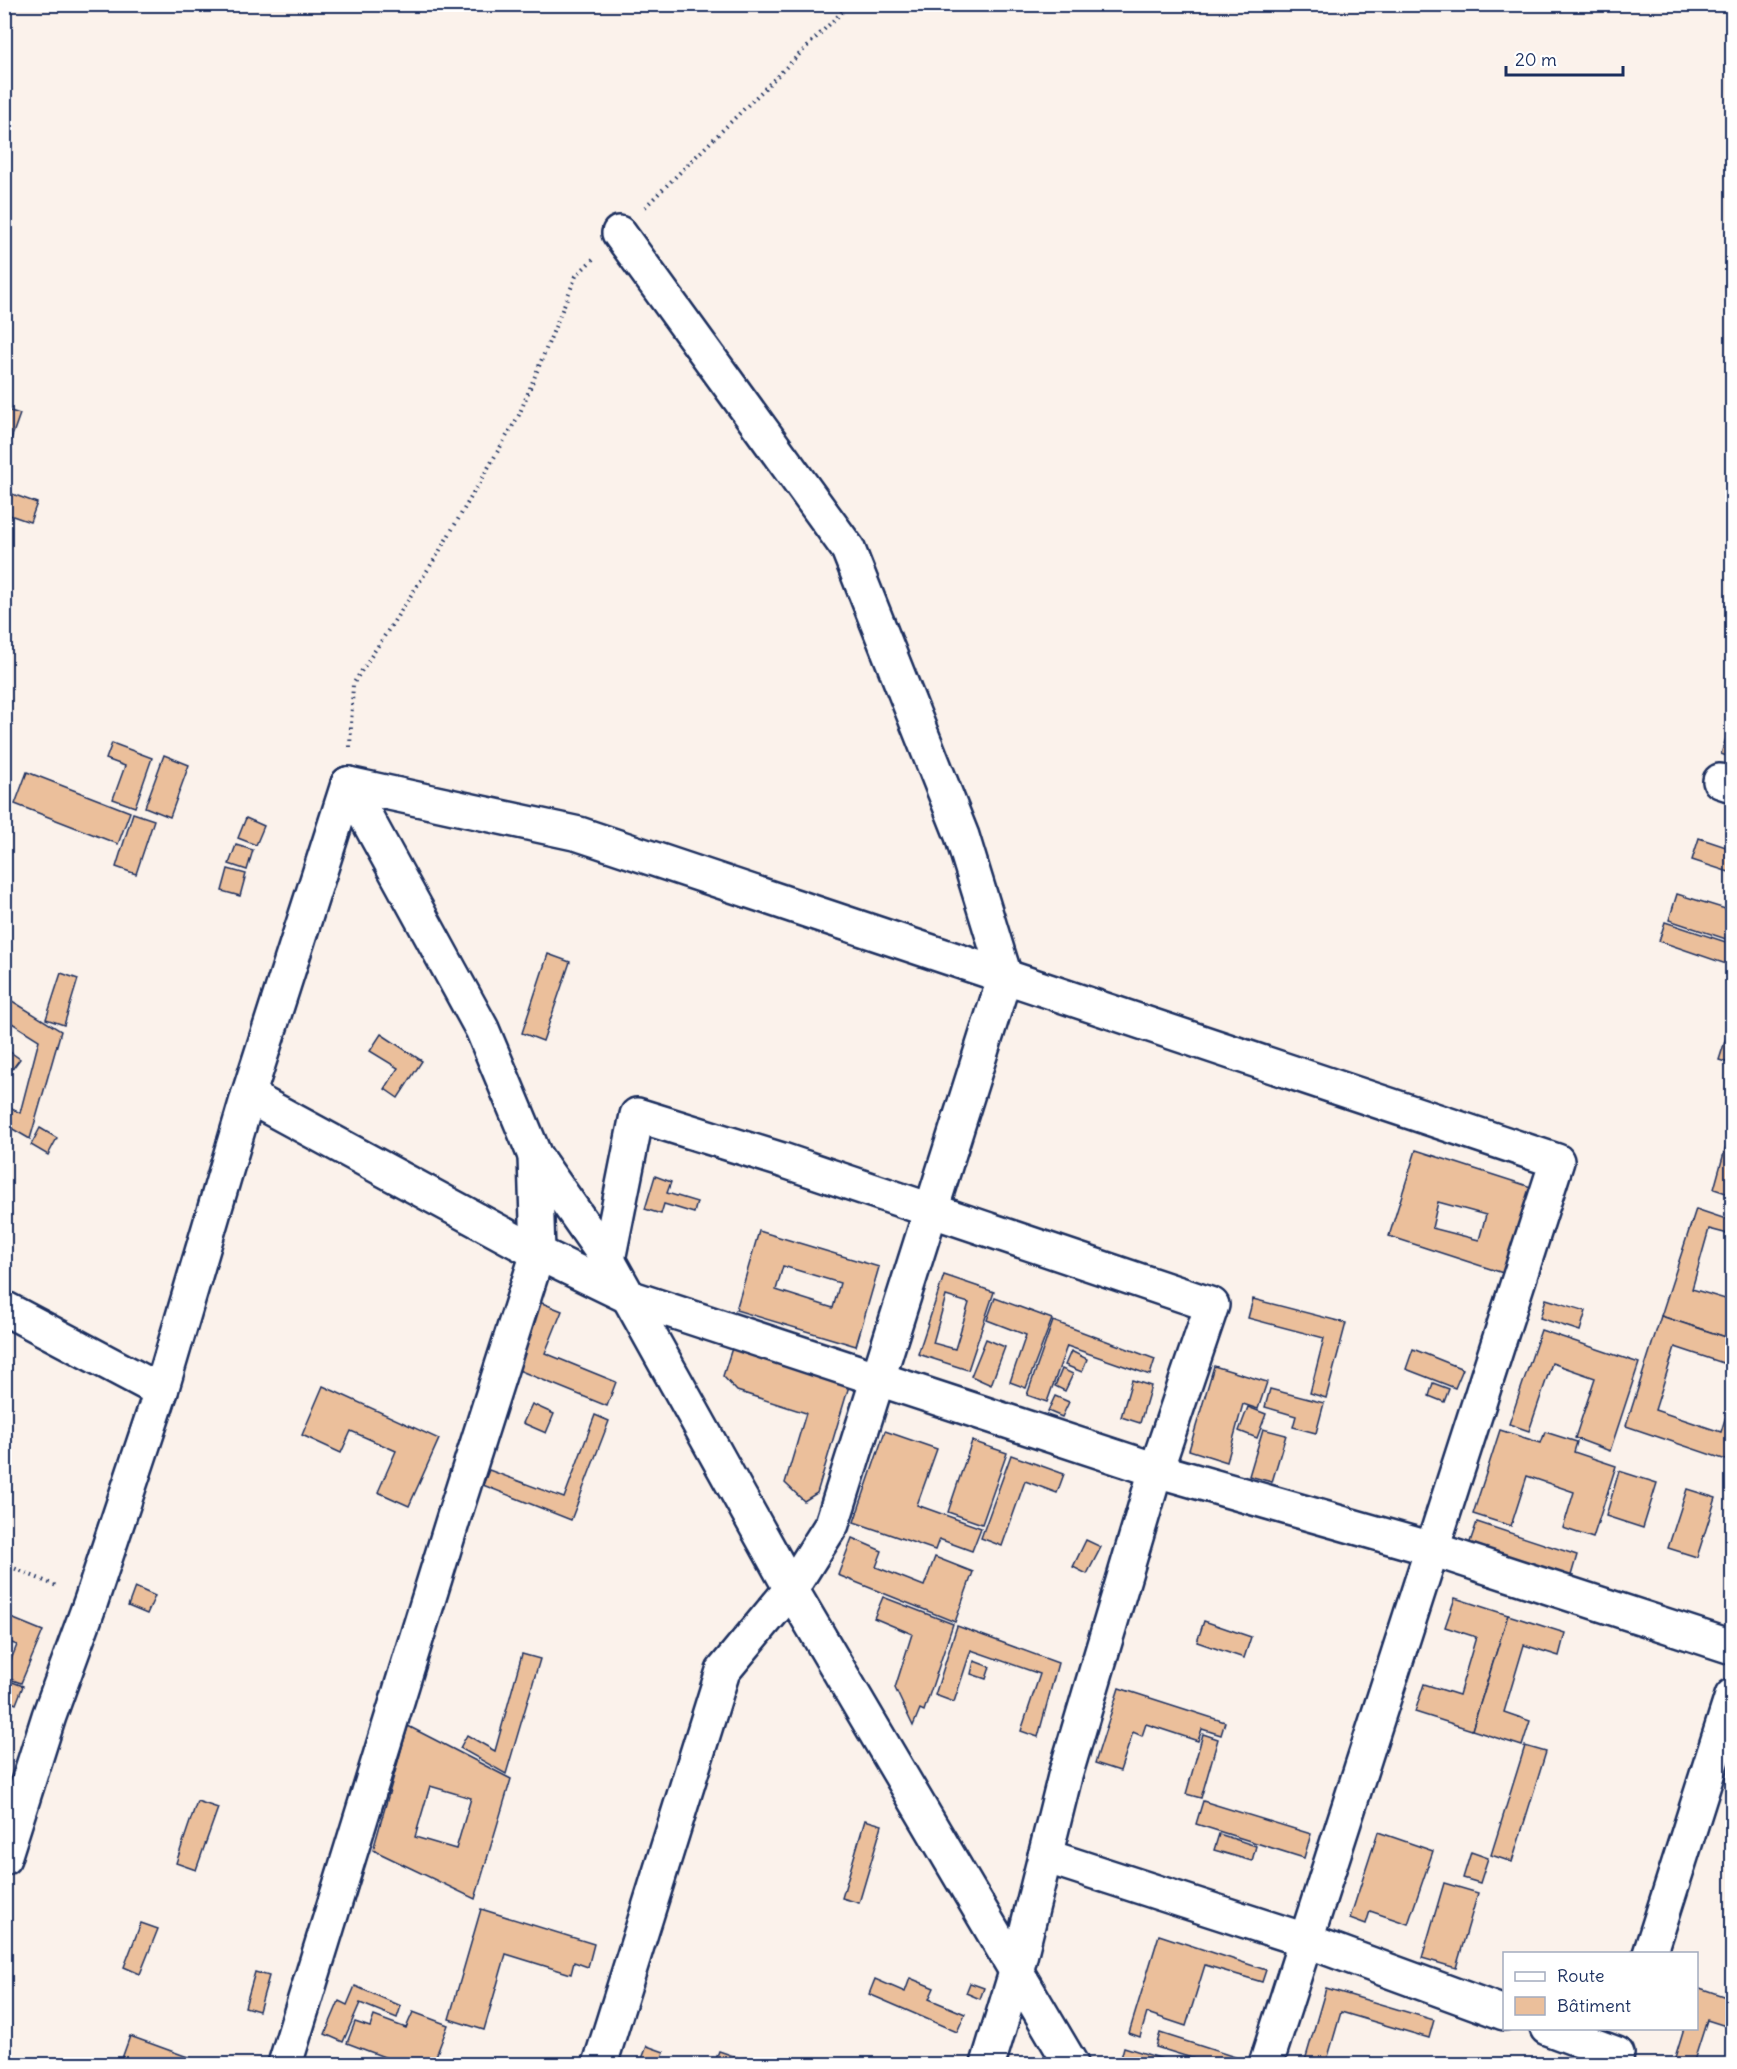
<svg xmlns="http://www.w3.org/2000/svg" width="1737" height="2069" viewBox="0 0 1737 2069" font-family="Delius,sans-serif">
  <rect width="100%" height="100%" fill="#fbf2eb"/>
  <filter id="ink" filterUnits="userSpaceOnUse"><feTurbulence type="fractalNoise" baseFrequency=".0167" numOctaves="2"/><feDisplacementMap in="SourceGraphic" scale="12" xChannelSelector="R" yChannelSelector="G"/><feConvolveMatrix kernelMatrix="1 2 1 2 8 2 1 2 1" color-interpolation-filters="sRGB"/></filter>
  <g filter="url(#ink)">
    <g fill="#ebbf9b" stroke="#1b2f5e" stroke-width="1.5" fill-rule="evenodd">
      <path d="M4,409L20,414L4,459Z"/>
      <path d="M4,491L37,503L30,522L4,513Z"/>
      <path d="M1732,719V758L1721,754Z"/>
      <path d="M112,743L152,758L135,807L113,799L125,766L106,759Z"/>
      <path d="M164,755L189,765L170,817L145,807Z"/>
      <path d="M27,772L130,812L118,844L15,804Z"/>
      <path d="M133,813L154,820L136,874L116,867Z"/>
      <path d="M246,818L264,826L256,845L238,838Z"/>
      <path d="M1699,838L1732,849V873L1692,860Z"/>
      <path d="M236,845L253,850L247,870L229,864Z"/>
      <path d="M228,869L246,874L240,896L222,891Z"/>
      <path d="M1677,894L1732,911V941L1669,920Z"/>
      <path d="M1665,922L1732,944V966L1659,941Z"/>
      <path d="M548,954L570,962L543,1041L522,1033Z"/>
      <path d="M61,973L78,979L64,1025L46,1019Z"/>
      <path d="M4,996L61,1031L30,1139L4,1124V1105L20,1113L39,1040L4,1018Z"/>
      <path d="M1732,1019V1064L1719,1060Z"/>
      <path d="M381,1034L422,1061L398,1098L385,1089L398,1068L370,1051Z"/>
      <path d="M6,1049L20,1059L4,1080V1052Z"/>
      <path d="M1732,1124V1195L1714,1189Z"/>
      <path d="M40,1128L57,1138L48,1155L31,1145Z"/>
      <path d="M1416,1150L1531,1187L1503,1273L1389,1236ZM1438,1202L1486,1215L1479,1240L1432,1228Z"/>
      <path d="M655,1176L671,1182L667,1193L697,1202L694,1213L664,1204L661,1214L645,1209Z"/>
      <path d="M1696,1209L1732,1221V1235L1709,1229L1692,1289L1732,1301V1339L1661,1316Z"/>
      <path d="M759,1231L879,1267L856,1346L736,1310ZM783,1266L840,1283L833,1308L776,1290Z"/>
      <path d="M944,1275L994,1292L968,1370L918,1354ZM946,1296L969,1303L955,1349L933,1343Z"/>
      <path d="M995,1298L1052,1319L1026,1388L1010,1382L1026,1335L987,1320Z"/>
      <path d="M532,1299L562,1311L545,1353L616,1382L607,1406L506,1365Z"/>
      <path d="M1253,1299L1346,1323L1326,1398L1310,1393L1324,1338L1248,1318Z"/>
      <path d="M1546,1299L1586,1311L1580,1331L1540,1318Z"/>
      <path d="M1661,1316L1732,1339V1366L1675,1347L1655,1410L1721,1432L1732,1396V1462L1626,1426Z"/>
      <path d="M1053,1321L1155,1359L1150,1375L1067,1346L1047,1402L1027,1395Z"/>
      <path d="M1541,1330L1639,1363L1610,1451L1575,1438L1595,1378L1552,1363L1529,1431L1509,1424Z"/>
      <path d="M986,1339L1005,1347L991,1385L971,1376Z"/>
      <path d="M732,1348L849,1386L817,1493L804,1501L785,1483L806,1413L737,1391L723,1376Z"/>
      <path d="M1413,1349L1463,1369L1455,1388L1406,1369Z"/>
      <path d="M1071,1351L1087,1359L1082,1372L1065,1365Z"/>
      <path d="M1214,1366L1267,1382L1258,1409L1243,1404L1227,1462L1189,1450Z"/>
      <path d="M1062,1369L1073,1374L1065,1391L1055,1386Z"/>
      <path d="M1132,1380L1151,1386L1140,1423L1121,1417Z"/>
      <path d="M1433,1383L1449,1389L1444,1402L1429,1396Z"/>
      <path d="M323,1386L439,1439L409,1506L378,1492L396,1451L351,1431L341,1453L302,1435Z"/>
      <path d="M1270,1389L1324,1403L1316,1433L1293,1427L1296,1416L1265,1407Z"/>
      <path d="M1055,1396L1069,1402L1062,1417L1048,1411Z"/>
      <path d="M532,1404L554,1414L546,1433L523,1423Z"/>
      <path d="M1248,1407L1266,1414L1257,1438L1239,1431Z"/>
      <path d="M595,1415L609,1421L571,1520L483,1485L489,1470L564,1498Z"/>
      <path d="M1263,1429L1286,1435L1272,1482L1249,1476Z"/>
      <path d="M1500,1430L1541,1443L1545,1432L1577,1442L1574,1452L1616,1466L1593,1538L1563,1528L1574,1492L1527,1476L1511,1526L1473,1514Z"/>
      <path d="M885,1431L937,1449L917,1505L981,1528L972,1551L939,1539L935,1550L854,1522Z"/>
      <path d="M972,1441L1007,1453L982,1524L948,1512Z"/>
      <path d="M1011,1455L1064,1474L1057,1493L1025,1481L1002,1546L981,1538Z"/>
      <path d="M1619,1471L1657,1483L1643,1528L1606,1516Z"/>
      <path d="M1687,1489L1716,1498L1697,1557L1668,1548Z"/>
      <path d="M1477,1522L1577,1555L1570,1579L1469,1545Z"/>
      <path d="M852,1538L882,1551L876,1567L924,1586L935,1557L973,1572L955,1622L838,1575Z"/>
      <path d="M1086,1540L1101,1547L1087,1574L1073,1567Z"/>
      <path d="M135,1587L155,1596L147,1614L128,1606Z"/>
      <path d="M883,1597L953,1624L924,1711L920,1709L913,1726L895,1688L912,1634L874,1618Z"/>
      <path d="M1455,1598L1508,1615L1472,1730L1415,1712L1424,1684L1459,1695L1476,1637L1445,1627Z"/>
      <path d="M4,1615L43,1631L21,1683L4,1677L17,1645L4,1640Z"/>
      <path d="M1508,1615L1565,1633L1559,1656L1524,1645L1504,1712L1530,1721L1522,1746L1472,1730Z"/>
      <path d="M1204,1621L1251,1637L1244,1658L1197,1642Z"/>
      <path d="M957,1626L1058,1663L1038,1737L1021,1731L1040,1674L971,1650L954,1702L935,1695Z"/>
      <path d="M522,1654L540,1659L506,1774L460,1748L467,1735L495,1751Z"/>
      <path d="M974,1661L990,1667L986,1679L971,1674Z"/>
      <path d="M4,1679L23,1686L16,1704L4,1699Z"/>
      <path d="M1119,1688L1225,1722L1221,1735L1202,1729L1198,1741L1146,1724L1142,1736L1133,1732L1120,1771L1095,1763Z"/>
      <path d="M408,1726L511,1779L475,1899L373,1850ZM430,1786L471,1798L456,1849L415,1837Z"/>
      <path d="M1203,1734L1218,1739L1201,1798L1186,1794Z"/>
      <path d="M1525,1746L1546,1752L1512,1862L1491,1855Z"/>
      <path d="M197,1801L218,1808L196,1870L176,1863Z"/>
      <path d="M1203,1801L1311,1834L1304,1858L1196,1824Z"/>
      <path d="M865,1820L882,1825L859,1903L842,1898Z"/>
      <path d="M1378,1832L1433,1851L1408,1924L1370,1911L1366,1924L1350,1918Z"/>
      <path d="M1219,1834L1256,1846L1252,1861L1214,1850Z"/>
      <path d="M1471,1852L1488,1858L1480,1883L1463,1878Z"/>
      <path d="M1444,1883L1478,1893L1456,1968L1422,1958Z"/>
      <path d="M481,1909L594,1944L588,1967L574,1962L571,1974L506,1954L484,2030L449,2019Z"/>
      <path d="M141,1923L158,1929L140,1974L124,1967Z"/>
      <path d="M1159,1935L1266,1970L1262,1982L1205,1965L1186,2026L1147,2013L1140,2037L1129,2033Z"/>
      <path d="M255,1972L269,1976L259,2011L245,2007Z"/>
      <path d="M910,1978L934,1988L929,1999L965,2014L957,2032L869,1994L875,1979L905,1992Z"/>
      <path d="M970,1983L984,1988L980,1999L966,1993Z"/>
      <path d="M355,1986L401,2006L397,2018L360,2003L343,2042L325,2034L339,2001L347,2005Z"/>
      <path d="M1697,1987L1732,1999V2028L1707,2020L1693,2064H1673L1684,2028H1696Z"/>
      <path d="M1326,1988L1434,2020L1429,2038L1341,2012L1326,2064H1304Z"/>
      <path d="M413,2012L448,2025L433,2064H403L347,2043L355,2022L370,2027L374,2016L406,2028Z"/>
      <path d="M1160,2033L1235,2057L1233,2064H1211L1156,2047Z"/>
      <path d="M130,2036L207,2064H120Z"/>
      <path d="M647,2046L664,2052L660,2064H640Z"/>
      <path d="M1124,2047L1179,2064L1120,2062Z"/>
      <path d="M719,2051L757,2064H714Z"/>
    </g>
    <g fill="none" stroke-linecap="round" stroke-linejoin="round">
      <defs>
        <g id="minor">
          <path d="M1720,781L1732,785"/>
          <path d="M348,784L579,834L1557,1161L1266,2064"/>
          <path d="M348,784L482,1029L535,1156L608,1260L791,1589L1071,2064"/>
          <path d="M248,1096L538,1253L629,1297L1156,1470L1432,1549L1732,1647"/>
          <path d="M608,1260L637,1115L782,1160L1212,1305L1156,1470L1065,1776L1017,1969L988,2064"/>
          <path d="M4,1308L161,1391"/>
          <path d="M1045,1856L1305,1940L1504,2013"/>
          <path d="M4,1858L49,1716L91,1601L161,1391L248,1096L348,784"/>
          <path d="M1650,1954L1732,1696"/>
          <path d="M1547,2028L1617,2054"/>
          <path d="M285,2064L456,1510L538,1253L535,1156"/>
          <path d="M600,2064L723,1671L791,1589L832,1524L1005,976L962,836L848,549L619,233"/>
        </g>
      </defs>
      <use href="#minor" stroke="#1b2f5e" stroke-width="38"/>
      <g stroke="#1b2f5e" stroke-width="4" stroke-dasharray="1.5 4.5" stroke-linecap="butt">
        <path d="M645,207L850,4"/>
        <path d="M350,747L353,684L436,557L519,415L576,276L593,259"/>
        <path d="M4,1564L59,1587"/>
      </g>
      <use href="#minor" stroke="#fff" stroke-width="33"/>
    </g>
  </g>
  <rect width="1737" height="2069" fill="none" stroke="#fff" stroke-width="24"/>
  <rect x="12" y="12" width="1713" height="2045" fill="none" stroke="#1b2f5e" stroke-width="2" filter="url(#ink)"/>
  <rect x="1503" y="1952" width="195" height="78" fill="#ffffff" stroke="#a4acbf" stroke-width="1.5"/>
  <rect x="1515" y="1972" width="30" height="9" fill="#ffffff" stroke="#a4acbf" stroke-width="1.5"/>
  <text x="1557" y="1982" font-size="18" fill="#1b2f5e">Route</text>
  <rect x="1515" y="1997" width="30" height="18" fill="#ebbf9b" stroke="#a4acbf" stroke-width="1.5"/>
  <text x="1557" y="2012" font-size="18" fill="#1b2f5e">Bâtiment</text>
  <path d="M1506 66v9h117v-9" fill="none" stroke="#1b2f5e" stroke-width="3"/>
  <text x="1515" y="66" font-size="18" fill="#1b2f5e" stroke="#ffffff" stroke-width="4.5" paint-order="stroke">20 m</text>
</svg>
